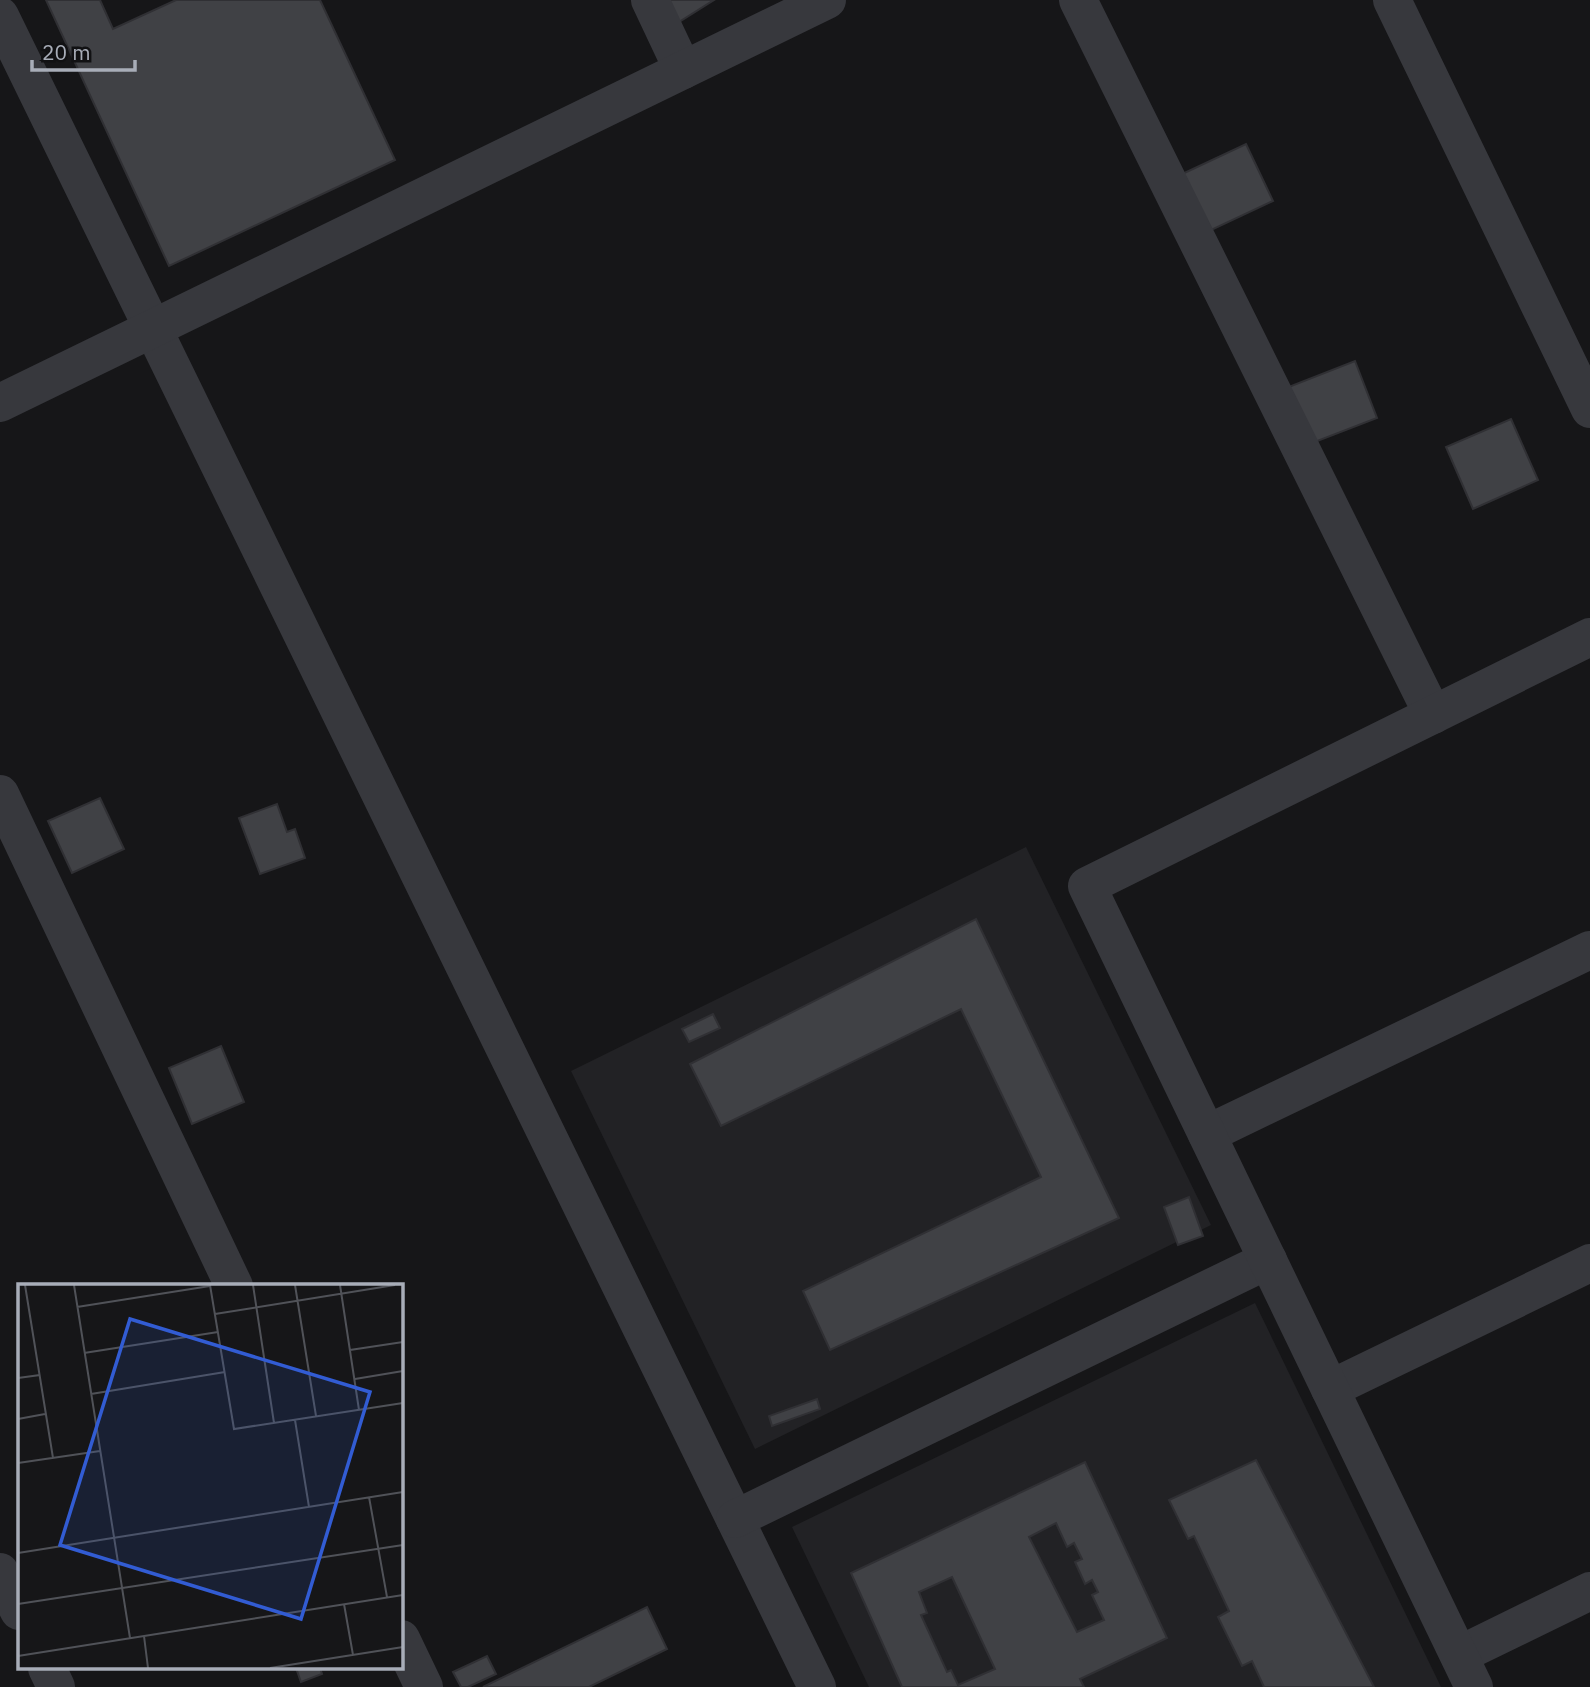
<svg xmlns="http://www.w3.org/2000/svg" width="1590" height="1687" viewBox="0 0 1590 1687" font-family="'IBM Plex Sans',sans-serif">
  <rect width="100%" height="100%" fill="#161618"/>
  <g fill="#222225">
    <path d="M1026,847L1211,1225L755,1449L571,1071Z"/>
    <path d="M1255,1303L1441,1687H869L792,1527Z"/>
  </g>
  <g fill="#404145" stroke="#303034" stroke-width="2" fill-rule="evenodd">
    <path d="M46,0H100L113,29L176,0H320L395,160L169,266Z"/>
    <path d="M658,0H714L671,27Z"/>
    <path d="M1246,144L1273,201L1207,232L1180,175Z"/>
    <path d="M1355,361L1377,418L1307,445L1286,388Z"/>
    <path d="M1511,419L1538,480L1473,509L1446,447Z"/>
    <path d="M100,798L124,849L72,873L48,821Z"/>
    <path d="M277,804L287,832L295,829L305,858L260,874L239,818Z"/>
    <path d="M976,919L1119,1218L830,1350L803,1291L1041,1177L961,1009L721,1126L690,1064Z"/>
    <path d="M713,1014L720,1028L689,1042L682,1029Z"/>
    <path d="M221,1046L244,1102L192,1124L169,1068Z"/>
    <path d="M1189,1197L1203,1236L1178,1245L1164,1207Z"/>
    <path d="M817,1399L820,1409L772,1426L769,1416Z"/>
    <path d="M1256,1460L1374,1687H1264L1252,1661L1242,1666L1218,1617L1229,1611L1194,1536L1188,1539L1169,1500Z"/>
    <path d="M1085,1462L1167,1638L1080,1679L1084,1687H902L851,1573ZM1056,1523L1067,1547L1074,1543L1082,1559L1075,1562L1085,1584L1092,1580L1098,1592L1092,1595L1104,1620L1077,1632L1029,1537ZM952,1577L995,1669L958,1685L951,1670L947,1672L921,1615L927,1613L919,1592Z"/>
    <path d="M647,1607L667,1649L589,1687H483Z"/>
    <path d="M487,1656L496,1674L468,1687H461L453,1672Z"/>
    <path d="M296,1668H320L322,1674L301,1682Z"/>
  </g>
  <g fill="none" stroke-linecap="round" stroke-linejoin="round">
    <g stroke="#37383d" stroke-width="38">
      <path d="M650,0L683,70"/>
      <path d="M1078,0L1433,715"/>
      <path d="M1392,0L1590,409"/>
      <path d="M0,16L817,1687"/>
      <path d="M0,403L827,0"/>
      <path d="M0,794L234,1286"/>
      <path d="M1207,1134L1590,950"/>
      <path d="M1330,1389L1590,1263"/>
      <path d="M735,1519L1268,1260"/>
      <path d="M0,1572L19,1611"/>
      <path d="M401,1639L424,1687"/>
      <path d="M1459,1655L1590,1591"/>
      <path d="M47,1668L56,1687"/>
      <path d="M1474,1687L1087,886L1590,637"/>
    </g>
  </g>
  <g transform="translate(18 1284)">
    <rect width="385" height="385" fill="#161618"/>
    <path fill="none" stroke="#505258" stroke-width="2" d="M7,1L35,174M56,1L112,354M192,1L216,145L385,119M235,1L256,139M277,1L298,132M322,1L341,126M59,23L192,2M197,30L377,1M332,66L385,58M66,69L200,48M0,94L22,91M337,95L385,87M73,110L207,88M0,135L27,130M277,136L291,223M0,179L82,167M351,213L369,313M0,269L385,208M0,320L385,261M326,320L335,371M126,352L130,384M0,372L385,311M252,384L385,363"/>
    <path fill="#325cd3" fill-opacity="0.15" stroke="#325cd3" stroke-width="3.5" d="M112,35L352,108L283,335L42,261Z"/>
    <rect width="385" height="385" fill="none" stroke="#a8adb8" stroke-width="3.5"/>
  </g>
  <path d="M32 60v10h103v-10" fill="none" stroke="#a8adb8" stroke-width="3.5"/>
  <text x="42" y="60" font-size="21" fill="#a8adb8" stroke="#111113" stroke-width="5" paint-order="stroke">20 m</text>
</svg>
